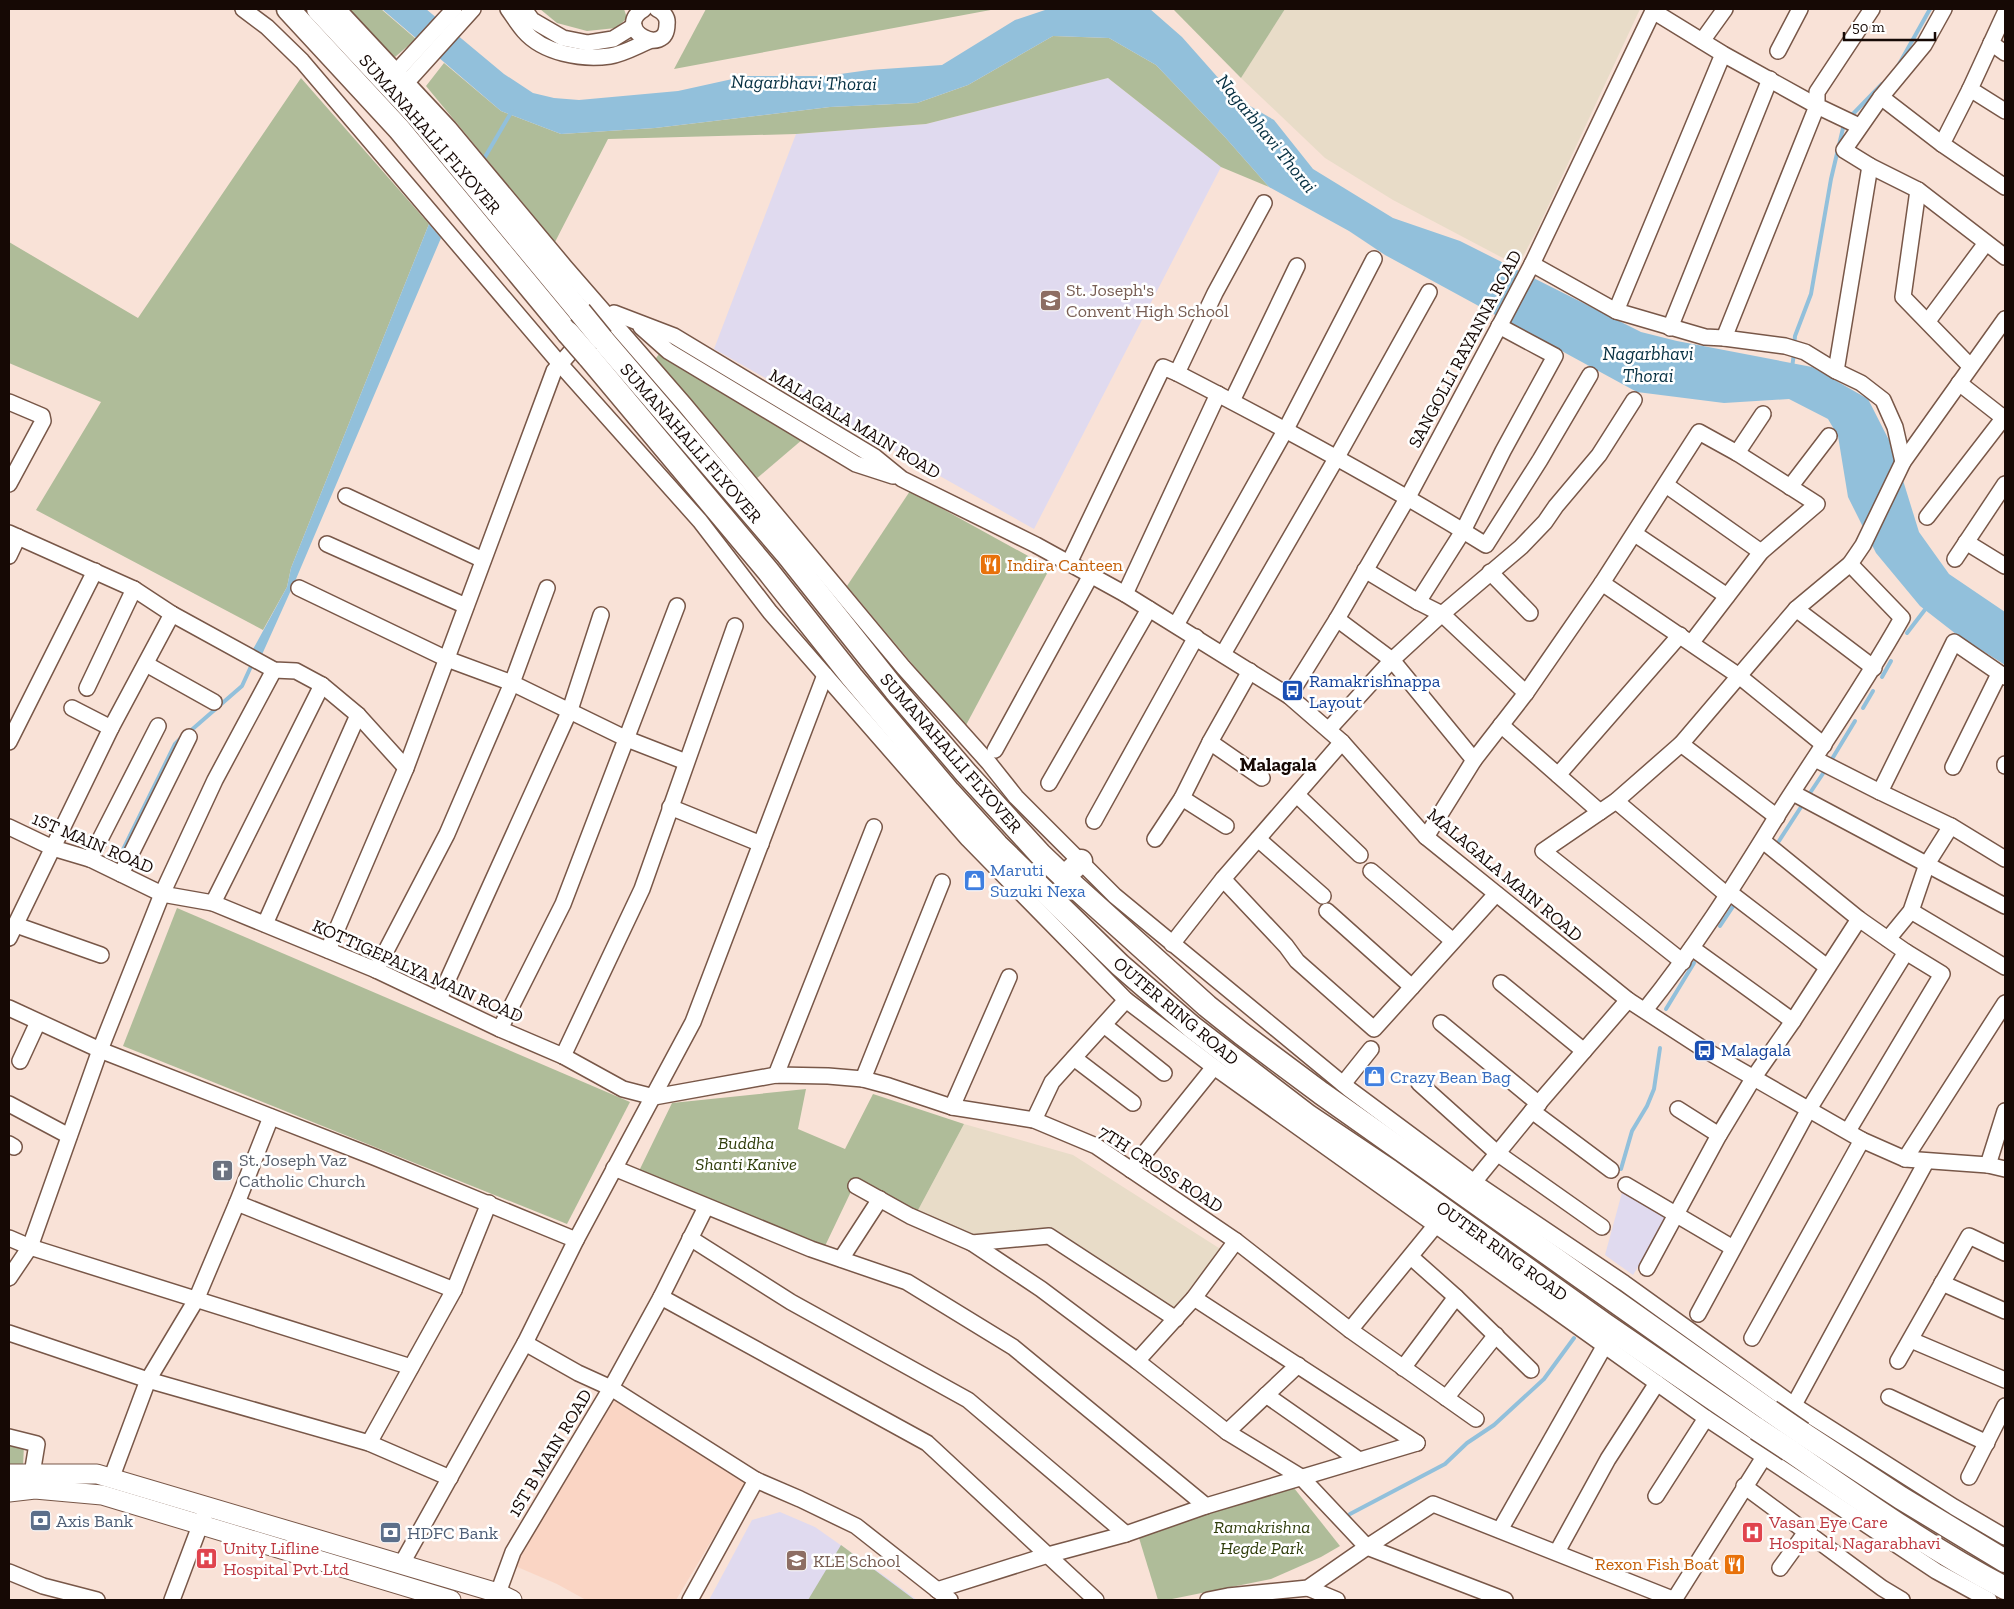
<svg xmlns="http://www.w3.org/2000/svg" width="2014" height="1609" viewBox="0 0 2014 1609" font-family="'Zilla Slab',serif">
  <rect width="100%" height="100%" fill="#f9e2d7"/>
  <path fill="#fad5c4" d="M614,1398L746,1483L676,1600H586L557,1584L515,1566L600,1417Z"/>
  <g fill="#e8dcc8">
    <path d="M1285,9H1640L1538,228L1518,266L1393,200L1325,158L1241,78Z"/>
    <path d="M964,1124L1073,1155L1222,1250L1173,1309L1051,1231L971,1239L917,1212Z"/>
  </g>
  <g fill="#e0daef">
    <path d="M1108,78L1221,167L1034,529L714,349L796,134L926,124Z"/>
    <path d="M1623,1189L1669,1215L1633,1275L1605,1255Z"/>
    <path d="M780,1512L815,1527L886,1577L917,1600H709L752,1520Z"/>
  </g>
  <g fill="#afbc99">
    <path d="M348,9H381L416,39L395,57Z"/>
    <path d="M540,9H624L627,18L616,28L587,31L557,23Z"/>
    <path d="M706,9H996L674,69Z"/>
    <path d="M1173,9H1285L1241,78Z"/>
    <path d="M1053,36L1109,38L1156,65L1224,136L1269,187L1221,167L1108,78L926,124L796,134L608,139L555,242L426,86L444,63L501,111L561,134L655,128L830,107L917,103L968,85Z"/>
    <path d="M301,78L429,224L291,568L287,587L263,630L36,510L101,402L9,363V242L138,318Z"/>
    <path d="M659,354L803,439L756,479L654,361Z"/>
    <path d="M910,491L1050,568L965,727L847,586Z"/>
    <path d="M177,908L630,1102L567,1224L123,1046Z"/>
    <path d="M806,1089L798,1129L845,1149L873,1094L964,1124L917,1212L857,1179L825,1246L639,1171L672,1103Z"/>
    <path d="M9,1442L24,1445L23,1467L9,1466Z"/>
    <path d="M1290,1483L1340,1546L1321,1557L1271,1579L1167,1600H1158L1139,1538Z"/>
    <path d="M841,1545L915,1600H808Z"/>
  </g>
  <g fill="#92c0db">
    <path d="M382,9H426L504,74L533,93L554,98L579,100L678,91L746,76H826L869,70L942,65L1015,20L1048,9H1150L1182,37L1236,98L1274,120L1313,169L1393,218L1460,241L1641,332L1677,341L1812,367L1868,399L1893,448L1919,532L1949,574L2005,612V665L1956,634L1920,606L1876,553L1848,497L1838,436L1828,419L1789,399L1724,403L1637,392L1385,255L1349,231L1269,187L1224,136L1156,65L1109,38L1053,36L968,85L917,103L830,107L655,128L561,134L501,111Z"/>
    <path d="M429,224L441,238L296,579L260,659L251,653L287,587L291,568Z"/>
  </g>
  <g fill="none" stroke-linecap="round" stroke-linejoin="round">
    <g stroke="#92c0db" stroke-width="4">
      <path d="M1898,66L1930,9"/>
      <path d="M1850,117L1882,84"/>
      <path d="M485,157L512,111"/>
      <path d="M1794,346L1795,336L1811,294L1831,179L1844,124"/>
      <path d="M1792,368L1794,353"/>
      <path d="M1907,633L1927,607"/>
      <path d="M1882,677L1891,661"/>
      <path d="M1863,708L1873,691"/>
      <path d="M188,733L242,686L253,662"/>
      <path d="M1832,759L1855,721"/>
      <path d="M1808,796L1826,769"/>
      <path d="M1779,841L1801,807"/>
      <path d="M115,866L175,744L182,737"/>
      <path d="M1720,926L1734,905"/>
      <path d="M1666,1009L1694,963"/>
      <path d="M1621,1169L1632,1131L1647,1106L1654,1089L1660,1048"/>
      <path d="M1350,1514L1445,1464L1467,1443L1494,1425L1544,1379L1574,1338"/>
    </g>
    <defs>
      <g id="minor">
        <path d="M243,9L267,27L302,61L560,364L700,521L770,612L968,839L1126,1000L1214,1067L1706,1418L1936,1571L1989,1600"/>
        <path d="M338,9L449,128L565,267L684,404L903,667L989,763L1016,797L1115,896L1349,1089L1474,1182L1624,1283L1795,1406L1954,1507L2005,1537"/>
        <path d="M508,9C513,16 518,24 524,31C543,53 581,60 610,56C623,54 637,46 649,41"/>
        <path d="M524,9L532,20L563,38L588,43L613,39L634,26"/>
        <path d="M644,9C611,29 667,59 667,24C668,17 663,12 657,9"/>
        <path d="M1653,11L1723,54L1817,106L1724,338L1705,337L1616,311L1723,54"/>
        <path d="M2005,13L1970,89L2005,111"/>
        <path d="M1702,41L1725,9"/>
        <path d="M1991,43L2005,53"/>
        <path d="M1778,51L1800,9"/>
        <path d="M397,71L454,9"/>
        <path d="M407,82L473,9"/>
        <path d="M1970,89L1942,144L2005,187"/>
        <path d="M1881,97L1844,150L1870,166L1918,190L2005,257"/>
        <path d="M1859,126L1817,106V92L1872,9"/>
        <path d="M1942,144L1881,97L1924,45L1944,9"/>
        <path d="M1918,190L1903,297L1970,366"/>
        <path d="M1532,264L1616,311"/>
        <path d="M1928,321L1986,243"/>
        <path d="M641,327L668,351L856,464L893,476"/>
        <path d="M1670,328L1770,79"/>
        <path d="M1724,338L1785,346L1805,352L1836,371L1861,383L1883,400L1895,427L1903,462"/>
        <path d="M1836,371L1870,166"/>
        <path d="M1177,373L1215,293L1264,203"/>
        <path d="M1959,383L2005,419"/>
        <path d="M1232,401L1297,266"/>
        <path d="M9,402L42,416L43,421L9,484"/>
        <path d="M1737,453L1763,414"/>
        <path d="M1666,485L1761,552"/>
        <path d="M1790,487L1829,436"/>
        <path d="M346,496L483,560"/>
        <path d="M1927,517L2005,416"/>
        <path d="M9,533L134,589L172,614L274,670L296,671L322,685L358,715L406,768"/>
        <path d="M1635,534L1727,596"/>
        <path d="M1966,542L2005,566"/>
        <path d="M327,544L466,606"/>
        <path d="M9,556L18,537"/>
        <path d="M1955,559L2005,484"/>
        <path d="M1069,563L1163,367L1177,373C1282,427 1386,483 1486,545L1540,460L1590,375"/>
        <path d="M1365,570L1418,602L1463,531L1503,451L1555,356L1499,326"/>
        <path d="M1490,572L1530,613"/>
        <path d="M1602,583L1739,676L1824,745"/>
        <path d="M299,588L447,659L512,683L627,739L686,762"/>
        <path d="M1125,594L1218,394"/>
        <path d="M1418,602L1442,614L1526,693"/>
        <path d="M1796,609L1874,668"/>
        <path d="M1337,619L1392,660L1474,760"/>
        <path d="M1176,625L1286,429L1374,259"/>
        <path d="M1223,654L1337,457L1429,292"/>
        <path d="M146,664L214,702"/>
        <path d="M2005,677L1954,642L1880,792L1951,826L2005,859"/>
        <path d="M87,688L134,589"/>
        <path d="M1289,696L1337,619L1408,497L1502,321L1532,264L1654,9"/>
        <path d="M72,708L111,728"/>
        <path d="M1501,725L1600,812"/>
        <path d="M1329,729L1392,660L1442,614L1521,547L1545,522L1556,506L1599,455L1634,400"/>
        <path d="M9,742L95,571"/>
        <path d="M1210,742L1262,778"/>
        <path d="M1681,744L1777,817"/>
        <path d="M995,750L1091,575"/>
        <path d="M1815,759L1880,792"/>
        <path d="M2005,766V764"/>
        <path d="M1953,767L1999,674"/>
        <path d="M1558,775L1680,635"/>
        <path d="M1049,783L1149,609"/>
        <path d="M1793,793L2005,906"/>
        <path d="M1297,795L1360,855"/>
        <path d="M1182,798L1226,826"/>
        <path d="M1616,801L1727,895"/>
        <path d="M670,807L761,844"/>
        <path d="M1094,821L1196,637"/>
        <path d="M9,827L53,848L90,859L162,894L213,903L376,970L500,1029L563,1056L623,1089L654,1097L776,1075L828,1076L863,1079L889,1086L952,1107L1034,1120L1096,1146L1236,1241L1350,1330L1476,1419"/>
        <path d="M1426,837L1474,760L1526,693L1602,583L1699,432L1737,453L1817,504L1761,552L1692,642"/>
        <path d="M1155,839L1182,798L1210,742L1250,671"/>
        <path d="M1258,839L1323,896"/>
        <path d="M1763,841L1859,919L1906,952L1942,974L1848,1131"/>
        <path d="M90,859L158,726"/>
        <path d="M1371,871L1453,941"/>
        <path d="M121,874L189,737"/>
        <path d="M1223,879L1342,742"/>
        <path d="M1729,892L1827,967"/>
        <path d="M213,903L322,685"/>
        <path d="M1327,911L1412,987"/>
        <path d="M1911,911L2005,967"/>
        <path d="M265,924L358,715"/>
        <path d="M16,925L101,955"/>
        <path d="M9,938L111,728L172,614"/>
        <path d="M1888,939L1911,911L1927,864L1951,826"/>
        <path d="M1172,944L1223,879L1286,946L1297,961L1374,1029L1496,894"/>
        <path d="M1692,948L1793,1021"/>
        <path d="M328,950L406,768L554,371L596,323L614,313L674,336L875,457L902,479L1036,545L1125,594L1289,696L1342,742L1426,837L1628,1000L1705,1050L1862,1140L1905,1159L1988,1165L2005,1169"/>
        <path d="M1683,962L1543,851L1616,801L1681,744L1796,609L1850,564L1863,545L1903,462L2005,319"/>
        <path d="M376,970L447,834L512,683L547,588"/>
        <path d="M1501,983L1584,1051"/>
        <path d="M439,999L570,710L601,615"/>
        <path d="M9,1008L100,1050L374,1157L576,1240"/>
        <path d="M1645,1010C1694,949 1736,883 1777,816C1819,750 1864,686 1902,618L1850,564"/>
        <path d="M1441,1023L1539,1104"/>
        <path d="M1104,1025L1164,1073"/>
        <path d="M500,1029L563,904L677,606"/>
        <path d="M563,1056L642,889L735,626"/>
        <path d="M1074,1058L1133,1103"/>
        <path d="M20,1061L38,1022"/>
        <path d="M776,1075L874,827"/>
        <path d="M863,1079L942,882"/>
        <path d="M1419,1083L1497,1153L1602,1227"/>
        <path d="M1343,1084L1371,1049"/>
        <path d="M9,1104L69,1136"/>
        <path d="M952,1107L1009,977"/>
        <path d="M1678,1109L1719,1135"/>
        <path d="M1532,1111L1611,1170"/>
        <path d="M1034,1120L1052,1082L1126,1000"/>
        <path d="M9,1144L14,1147"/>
        <path d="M1905,1159L2005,1003"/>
        <path d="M1988,1165L2005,1111"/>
        <path d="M614,1168L811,1249L907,1282L1013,1347L1206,1506"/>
        <path d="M1131,1170L1214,1067"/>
        <path d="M1474,1182L1532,1111L1628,1000"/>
        <path d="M1626,1185L1733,1248"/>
        <path d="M856,1186L910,1216L972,1243L1041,1289L1137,1361L1227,1432L1301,1477L1367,1547L1505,1600"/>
        <path d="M237,1203L454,1290"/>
        <path d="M9,1238L30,1247L411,1367"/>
        <path d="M690,1238L791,1302L968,1400L1126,1534"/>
        <path d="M972,1243L1049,1236L1176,1319"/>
        <path d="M841,1259L880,1199"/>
        <path d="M1647,1268L1719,1135L1754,1077L1793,1021L1859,919"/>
        <path d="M9,1278L30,1247L100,1050L162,894L215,780L274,670"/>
        <path d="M1942,1283L2005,1311"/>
        <path d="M661,1297L927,1443L1096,1600"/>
        <path d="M1456,1297L1531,1370"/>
        <path d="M1194,1298L1417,1443"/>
        <path d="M1698,1314L1809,1109L1906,952"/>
        <path d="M1350,1330L1435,1226"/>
        <path d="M9,1333L148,1380L369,1443L450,1478"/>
        <path d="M1752,1338L1862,1140"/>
        <path d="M1911,1340L2005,1380"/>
        <path d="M525,1343L578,1373L611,1388L756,1480"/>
        <path d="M1137,1361L1194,1298L1236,1241"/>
        <path d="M1898,1361L1969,1236L2005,1253"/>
        <path d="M1403,1368L1456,1297L1411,1257"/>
        <path d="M1266,1395L1359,1460"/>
        <path d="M1889,1397L1987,1443"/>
        <path d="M1446,1398L1496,1335"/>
        <path d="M1789,1414L1926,1162"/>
        <path d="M1227,1432L1298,1365"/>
        <path d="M9,1437L37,1444L32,1474"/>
        <path d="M369,1443L454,1290L489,1203"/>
        <path d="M1969,1477L2005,1406"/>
        <path d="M111,1479L148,1380L196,1300L237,1203L271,1117"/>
        <path d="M1744,1486L1882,1588L1902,1600"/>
        <path d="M1656,1496L1706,1418"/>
        <path d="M1500,1530L1605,1345"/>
        <path d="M1557,1552L1608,1459L1657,1383"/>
        <path d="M401,1565L525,1343L576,1240L693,1022L825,675"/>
        <path d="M1780,1568L1806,1532"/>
        <path d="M9,1572L43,1586L97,1600"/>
        <path d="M1308,1588L1337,1600"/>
        <path d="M937,1590L1048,1555L1126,1534L1206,1506L1417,1443"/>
        <path d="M498,1593L513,1552L611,1388L661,1297L706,1207"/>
        <path d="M172,1600L204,1515"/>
        <path d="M690,1600L756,1480L800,1499L856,1526L950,1600"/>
        <path d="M1208,1600L1228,1596L1308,1588L1367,1547L1433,1504L1675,1600"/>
        <path d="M1674,1600L1769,1449"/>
      </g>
      <g id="major">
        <path d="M9,1474H97L498,1593L512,1600"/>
        <path d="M9,1492L35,1489L102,1495L451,1600"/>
      </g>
      <g id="highway">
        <path d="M288,9L399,129L568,333"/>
        <path d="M318,9L415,113L580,312"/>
        <path d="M602,339L786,553L895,690L966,773L1040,854L1064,877L1207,1006L1242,1034L1321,1093L1770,1411"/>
        <path d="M588,356L768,571L852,677L949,792L997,845L1120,965L1192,1027L1308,1116L1390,1171L1604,1324L1757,1429"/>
        <path d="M1064,877L1081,861"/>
        <path d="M1802,1433L1901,1498L2005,1561"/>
        <path d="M1789,1450C1860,1499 1930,1549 2005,1588"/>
      </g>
    </defs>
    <use href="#minor" stroke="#785748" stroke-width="18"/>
    <use href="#major" stroke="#785748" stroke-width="21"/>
    <use href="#highway" stroke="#785748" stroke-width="25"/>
    <use href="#minor" stroke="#fff" stroke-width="15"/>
    <use href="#major" stroke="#fff" stroke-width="19"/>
    <use href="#highway" stroke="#fff" stroke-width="22"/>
    <defs>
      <g id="highway-bridge">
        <path d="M580,312L602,339"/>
        <path d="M568,333L588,356"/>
        <path d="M1770,1411L1802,1433"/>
        <path d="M1757,1429L1789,1450"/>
      </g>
    </defs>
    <use href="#highway-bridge" stroke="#785748" stroke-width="25" stroke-linecap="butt"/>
    <use href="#highway-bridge" stroke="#fff" stroke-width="22"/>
  </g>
  <defs>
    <symbol id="school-square" viewBox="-11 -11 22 22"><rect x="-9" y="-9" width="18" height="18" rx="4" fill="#8d6e63" stroke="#fff"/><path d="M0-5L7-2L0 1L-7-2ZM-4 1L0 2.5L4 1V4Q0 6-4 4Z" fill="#fff"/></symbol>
    <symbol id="restaurant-square" viewBox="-11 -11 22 22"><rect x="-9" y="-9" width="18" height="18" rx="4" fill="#e8710a" stroke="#fff"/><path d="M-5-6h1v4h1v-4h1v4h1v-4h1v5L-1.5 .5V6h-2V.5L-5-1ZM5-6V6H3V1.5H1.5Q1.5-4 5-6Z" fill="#fff"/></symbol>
    <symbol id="bus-square" viewBox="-11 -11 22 22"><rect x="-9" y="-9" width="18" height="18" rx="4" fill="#1a4fb4" stroke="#fff"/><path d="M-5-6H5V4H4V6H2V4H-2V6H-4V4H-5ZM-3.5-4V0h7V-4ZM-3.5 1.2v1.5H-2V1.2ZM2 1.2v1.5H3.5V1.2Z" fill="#fff"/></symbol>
    <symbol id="shop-square" viewBox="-11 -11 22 22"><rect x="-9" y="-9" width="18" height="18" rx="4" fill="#3f7fe0" stroke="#fff"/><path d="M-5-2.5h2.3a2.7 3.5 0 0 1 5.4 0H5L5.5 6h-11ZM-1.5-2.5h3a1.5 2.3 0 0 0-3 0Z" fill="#fff"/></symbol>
    <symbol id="church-square" viewBox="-11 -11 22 22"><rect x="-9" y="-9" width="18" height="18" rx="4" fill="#6b7280" stroke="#fff"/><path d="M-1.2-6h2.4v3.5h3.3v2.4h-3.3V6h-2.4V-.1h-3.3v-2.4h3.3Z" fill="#fff"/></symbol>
    <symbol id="bank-square" viewBox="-11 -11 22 22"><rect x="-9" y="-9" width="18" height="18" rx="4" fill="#5c6f8a" stroke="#fff"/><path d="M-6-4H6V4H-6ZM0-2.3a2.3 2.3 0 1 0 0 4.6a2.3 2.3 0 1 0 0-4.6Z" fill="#fff"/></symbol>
    <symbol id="hospital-square" viewBox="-11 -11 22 22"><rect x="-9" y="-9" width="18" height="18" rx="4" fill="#e0444e" stroke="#fff"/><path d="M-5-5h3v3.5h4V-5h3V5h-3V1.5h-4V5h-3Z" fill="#fff"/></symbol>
  </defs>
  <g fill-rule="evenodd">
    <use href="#school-square" x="1038" y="288" width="25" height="25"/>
    <use href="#restaurant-square" x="978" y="552" width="25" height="25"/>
    <use href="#bus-square" x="1280" y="678" width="25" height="25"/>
    <use href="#shop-square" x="962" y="868" width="25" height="25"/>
    <use href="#bus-square" x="1692" y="1038" width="25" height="25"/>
    <use href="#shop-square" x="1362" y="1064" width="25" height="25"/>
    <use href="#church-square" x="210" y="1158" width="25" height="25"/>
    <use href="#bank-square" x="28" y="1508" width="25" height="25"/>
    <use href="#hospital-square" x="1740" y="1520" width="25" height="25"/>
    <use href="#bank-square" x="378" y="1520" width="25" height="25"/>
    <use href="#hospital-square" x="194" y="1546" width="25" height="25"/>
    <use href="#school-square" x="784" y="1548" width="25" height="25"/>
    <use href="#restaurant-square" x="1722" y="1552" width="25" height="25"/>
  </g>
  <g text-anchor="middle" stroke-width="5" stroke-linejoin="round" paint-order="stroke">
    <g font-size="18" fill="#160905" stroke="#fff">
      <text transform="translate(430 134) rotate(49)" y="6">SUMANAHALLI FLYOVER</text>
      <text transform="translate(1465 349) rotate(-62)" y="6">SANGOLLI RAYANNA ROAD</text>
      <text transform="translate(855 424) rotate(31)" y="6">MALAGALA MAIN ROAD</text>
      <text transform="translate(691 443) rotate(49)" y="6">SUMANAHALLI FLYOVER</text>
      <text transform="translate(951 753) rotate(49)" y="6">SUMANAHALLI FLYOVER</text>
      <text transform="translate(93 843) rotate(23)" y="6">1ST MAIN ROAD</text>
      <text transform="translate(1505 875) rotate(40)" y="6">MALAGALA MAIN ROAD</text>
      <text transform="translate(418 971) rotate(24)" y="6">KOTTIGEPALYA MAIN ROAD</text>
      <text transform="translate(1176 1011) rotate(40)" y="6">OUTER RING ROAD</text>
      <text transform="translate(1161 1169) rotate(33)" y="6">7TH CROSS ROAD</text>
      <text transform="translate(1502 1251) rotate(36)" y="6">OUTER RING ROAD</text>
      <text transform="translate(550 1453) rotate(-59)" y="6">1ST B MAIN ROAD</text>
    </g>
    <g font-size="18" fill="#785e54" stroke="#fff" text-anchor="start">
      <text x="1066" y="296">St. Joseph's<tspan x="1066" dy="21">Convent High School</tspan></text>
      <text x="813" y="1567">KLE School</text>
    </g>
    <g font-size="18" fill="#c56008" stroke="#fff" text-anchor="start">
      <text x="1007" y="571">Indira Canteen</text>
      <text x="1719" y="1570" text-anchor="end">Rexon Fish Boat</text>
    </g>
    <g font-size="18" fill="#164399" stroke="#fff" text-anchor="start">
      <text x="1309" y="687">Ramakrishnappa<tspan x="1309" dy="21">Layout</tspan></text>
      <text x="1721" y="1056">Malagala</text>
    </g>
    <g font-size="18" fill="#366cbe" stroke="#fff" text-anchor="start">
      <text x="990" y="876">Maruti<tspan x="990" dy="21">Suzuki Nexa</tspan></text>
      <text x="1390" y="1083">Crazy Bean Bag</text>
    </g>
    <g font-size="18" font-style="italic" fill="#303e0c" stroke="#fff">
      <text x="746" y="1149">Buddha<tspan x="746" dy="21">Shanti Kanive</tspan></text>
      <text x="1262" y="1533">Ramakrishna<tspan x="1262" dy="21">Hegde Park</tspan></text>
    </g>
    <g font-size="18" fill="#5b616d" stroke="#fff" text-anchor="start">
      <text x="239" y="1166">St. Joseph Vaz<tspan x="239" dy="21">Catholic Church</tspan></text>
    </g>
    <g font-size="18" fill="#4e5e75" stroke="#fff" text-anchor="start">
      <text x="56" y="1527">Axis Bank</text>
      <text x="407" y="1539">HDFC Bank</text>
    </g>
    <g font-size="18" fill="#be3a42" stroke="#fff" text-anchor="start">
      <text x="1769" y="1528">Vasan Eye Care<tspan x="1769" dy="21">Hospital, Nagarabhavi</tspan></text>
      <text x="223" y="1554">Unity Lifline<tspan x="223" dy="21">Hospital Pvt Ltd</tspan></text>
    </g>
    <g font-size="19" font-style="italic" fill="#063042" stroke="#fff">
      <text transform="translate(804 82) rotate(1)" y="7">Nagarbhavi Thorai</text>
      <text transform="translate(1267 133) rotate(51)" y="7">Nagarbhavi Thorai</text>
      <text x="1648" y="360">Nagarbhavi<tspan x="1648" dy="22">Thorai</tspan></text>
    </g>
    <g font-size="19" font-weight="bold" fill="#160905" stroke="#fff">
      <text x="1278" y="771">Malagala</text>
    </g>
  </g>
  <rect width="2014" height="1609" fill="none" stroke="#160905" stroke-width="20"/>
  <path d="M1844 32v8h91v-8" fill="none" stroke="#160905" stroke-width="2.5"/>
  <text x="1852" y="32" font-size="15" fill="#160905" stroke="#ffffff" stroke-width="4" paint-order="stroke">50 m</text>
</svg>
